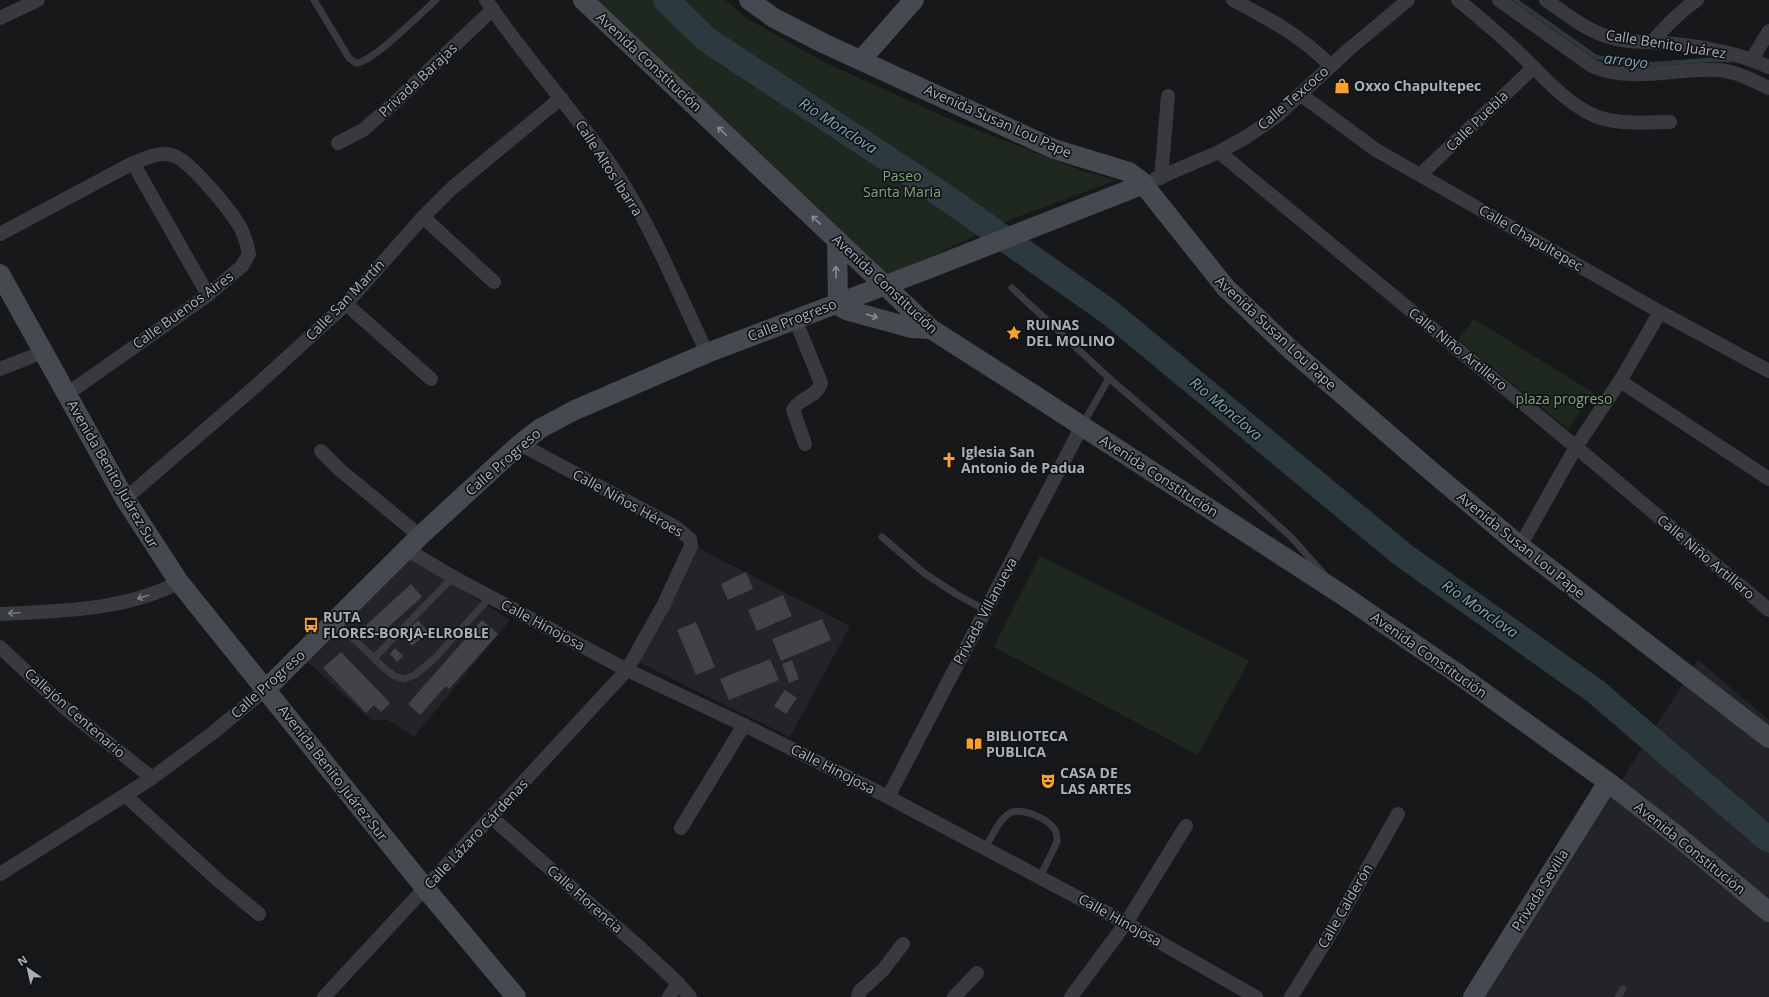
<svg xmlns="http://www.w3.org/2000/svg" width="1769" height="997" viewBox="0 0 1769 997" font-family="'Open Sans',sans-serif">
  <rect width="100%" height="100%" fill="#17181a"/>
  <g fill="#232427">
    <path d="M698,548L850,626L790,737L638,662Z"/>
    <path d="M408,556L510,620L414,737L386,719L372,721L306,660Z"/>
    <path d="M1698,660L1769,720V997H1484Z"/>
  </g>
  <g fill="#1f281f">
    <path d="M591,0H725L748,19L826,63L954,121L1083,171L1117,180L1009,220L888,277Z"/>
    <path d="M1474,319L1594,393L1568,429L1458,339Z"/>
    <path d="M1040,556L1249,661L1198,755L994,647Z"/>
  </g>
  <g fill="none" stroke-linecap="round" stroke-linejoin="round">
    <path stroke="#2c393e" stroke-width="4.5" d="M1515,0L1596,57L1641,65L1708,60H1730"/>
    <path stroke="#2c393e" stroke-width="26" d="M666,0L706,39L941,194L1109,312L1403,555L1595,691L1769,840"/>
  </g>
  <g fill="#414347">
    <path d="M746,572L753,589L728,600L721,584Z"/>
    <path d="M411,584L422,597L375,639L364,627Z"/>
    <path d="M783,595L792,616L757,631L748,610Z"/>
    <path d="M822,619L831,640L781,661L772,639Z"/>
    <path d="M418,620L428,632L412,646L402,635Z"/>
    <path d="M482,620L498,634L449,689L446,686L420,715L408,704Z"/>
    <path d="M696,622L715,667L696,675L677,630Z"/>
    <path d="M395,648L403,656L397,662L390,654Z"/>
    <path d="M341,652L390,703L381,712L374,705L366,713L323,668Z"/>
    <path d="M770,659L779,680L729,700L720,679Z"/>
    <path d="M792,660L799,679L789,683L782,664Z"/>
    <path d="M785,690L797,698L786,714L774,706Z"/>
  </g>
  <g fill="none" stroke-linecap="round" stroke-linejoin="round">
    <g stroke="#383a3f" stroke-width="7">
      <path d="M314,0L349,58L356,63C373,62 420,14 436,0"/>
      <path d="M1012,288L1109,378L1083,424"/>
      <path d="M1109,378L1232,484L1291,537L1324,574"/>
      <path d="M882,537L924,573L956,594L985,610"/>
      <path d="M336,622L383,667L394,676L404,679L415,675L435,658L490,597"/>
      <path d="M374,658L453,577"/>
      <path d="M985,848C992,837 999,819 1010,813C1022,807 1049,819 1055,830C1057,833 1057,837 1057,842L1040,877"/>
      <path d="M1618,997L1623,989"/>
    </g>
    <g stroke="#383a3f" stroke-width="14">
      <path d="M486,0C527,61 578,115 619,177C654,232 679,294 707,353"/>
      <path d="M1233,0C1271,20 1300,35 1331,66"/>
      <path d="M1458,0C1479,17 1499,34 1518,52C1542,75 1564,102 1595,116C1617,125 1646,122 1670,122"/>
      <path d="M1499,0L1592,66C1631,83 1675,68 1717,70C1736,71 1752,80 1769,88"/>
      <path d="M1546,0C1565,13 1584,29 1606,36C1627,44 1652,41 1675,44C1707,47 1740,54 1769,67"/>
      <path d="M0,18L38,0"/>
      <path d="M1652,42C1666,26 1679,12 1697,0"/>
      <path d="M1752,59L1769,31"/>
      <path d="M1300,94L1376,150L1660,312L1769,371"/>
      <path d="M338,143L363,130L393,104L493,9"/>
      <path d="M1219,152L1576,447L1769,610"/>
      <path d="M133,163L208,295"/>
      <path d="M1421,174L1534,67"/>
      <path d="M1161,178L1168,96"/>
      <path d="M1144,184L1219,152L1248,136L1278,115L1347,51L1408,0"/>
      <path d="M423,217L494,282"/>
      <path d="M0,234L133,163C145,159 159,151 172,155C189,159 229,209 239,225C244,234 247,243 249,254L242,266L208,295L67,394"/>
      <path d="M346,304L431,379"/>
      <path d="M795,319L821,383C817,397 799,398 793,410L805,444"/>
      <path d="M0,369L43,352"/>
      <path d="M1620,381L1769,479"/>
      <path d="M321,451L340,470L420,536"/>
      <path d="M125,499L257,385L346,304L423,217L451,189L561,98"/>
      <path d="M1520,546L1576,447L1620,381L1660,312"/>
      <path d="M406,549L453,577L627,670L744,725L888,797L1126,923L1256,997"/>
      <path d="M0,614C59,611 125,611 179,582"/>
      <path d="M0,647L66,709L152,778"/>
      <path d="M125,795L219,881L259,914"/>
      <path d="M888,797L1082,426"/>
      <path d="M491,817L637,945L678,983L690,997"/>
      <path d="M681,828L744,725"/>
      <path d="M0,874L152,778L214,732L266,689"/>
      <path d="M324,997L627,670L663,606L691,546L690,539L677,528L520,444"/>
      <path d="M669,997L678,983"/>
      <path d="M858,997L860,991L883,970L903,944"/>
      <path d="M954,997L977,973"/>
      <path d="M1071,997L1126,923L1186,826"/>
      <path d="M1291,997L1329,936L1398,814"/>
    </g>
    <g stroke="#46494f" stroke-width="20">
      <path d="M583,0L931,329L1031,393L1344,596L1458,674L1608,782L1676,835L1769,912"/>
      <path d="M749,0L774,18L825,44L1054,149L1129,172L1140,180L1226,288L1291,350L1424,465L1520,546L1769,738"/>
      <path d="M861,60L914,0"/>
      <path d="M837,240L838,303"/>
      <path d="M0,274L125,499L179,582L425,888L516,997"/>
      <path d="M836,304L846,310L912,328L931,329"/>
      <path d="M266,689L420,536L520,444L541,428L575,410L707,353L928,269L1144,184"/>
      <path d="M1473,997L1608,782"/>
    </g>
  </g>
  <defs><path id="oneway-shaft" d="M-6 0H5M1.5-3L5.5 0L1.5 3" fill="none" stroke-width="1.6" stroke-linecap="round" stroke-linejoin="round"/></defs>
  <g stroke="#868c95">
    <use href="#oneway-shaft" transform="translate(722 131) rotate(-137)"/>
    <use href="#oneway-shaft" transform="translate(816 220) rotate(-136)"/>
    <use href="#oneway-shaft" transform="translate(836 272) rotate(-91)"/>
    <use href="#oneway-shaft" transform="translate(872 316) rotate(16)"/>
  </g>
  <g stroke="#767b83">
    <use href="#oneway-shaft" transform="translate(143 597) rotate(164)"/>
    <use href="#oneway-shaft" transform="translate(14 613) rotate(177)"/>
  </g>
  <defs>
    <symbol id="shop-bare" viewBox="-9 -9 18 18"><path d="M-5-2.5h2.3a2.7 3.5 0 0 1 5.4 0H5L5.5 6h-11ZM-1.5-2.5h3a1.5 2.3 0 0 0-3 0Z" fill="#fb9f2e" stroke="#121315" stroke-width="2.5" paint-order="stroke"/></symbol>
    <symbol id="sight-bare" viewBox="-9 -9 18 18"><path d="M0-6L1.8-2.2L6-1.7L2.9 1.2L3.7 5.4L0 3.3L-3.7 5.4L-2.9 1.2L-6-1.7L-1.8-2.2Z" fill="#fb9f2e" stroke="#121315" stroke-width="2.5" paint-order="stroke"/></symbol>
    <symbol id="church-bare" viewBox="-9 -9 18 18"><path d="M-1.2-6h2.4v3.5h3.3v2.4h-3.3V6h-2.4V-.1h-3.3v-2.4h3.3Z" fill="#fb9f2e" stroke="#121315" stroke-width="2.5" paint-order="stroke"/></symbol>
    <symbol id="bus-bare" viewBox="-9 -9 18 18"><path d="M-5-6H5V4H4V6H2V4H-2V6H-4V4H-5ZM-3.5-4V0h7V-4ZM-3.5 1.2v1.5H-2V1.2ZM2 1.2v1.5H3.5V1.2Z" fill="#fb9f2e" stroke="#121315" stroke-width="2.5" paint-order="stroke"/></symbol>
    <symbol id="library-bare" viewBox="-9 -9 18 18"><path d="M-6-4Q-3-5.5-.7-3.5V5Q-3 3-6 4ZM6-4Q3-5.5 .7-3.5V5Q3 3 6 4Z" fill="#fb9f2e" stroke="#121315" stroke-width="2.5" paint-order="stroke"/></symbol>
    <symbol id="theatre-bare" viewBox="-9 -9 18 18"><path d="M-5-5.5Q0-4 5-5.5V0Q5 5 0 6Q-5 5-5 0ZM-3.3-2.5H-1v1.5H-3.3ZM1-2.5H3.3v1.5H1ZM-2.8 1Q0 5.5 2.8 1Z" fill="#fb9f2e" stroke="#121315" stroke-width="2.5" paint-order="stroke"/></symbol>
  </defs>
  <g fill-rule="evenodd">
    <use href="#shop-bare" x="1331" y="75" width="22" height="22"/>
    <use href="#sight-bare" x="1003" y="322" width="22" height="22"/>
    <use href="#church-bare" x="938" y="449" width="22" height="22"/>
    <use href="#bus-bare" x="300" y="614" width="22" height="22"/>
    <use href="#library-bare" x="963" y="733" width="22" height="22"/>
    <use href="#theatre-bare" x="1037" y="770" width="22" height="22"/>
  </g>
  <g text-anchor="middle" stroke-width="3.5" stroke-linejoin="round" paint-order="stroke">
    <g font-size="14" fill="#a9b0ba" stroke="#121315">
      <text transform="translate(1666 44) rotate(9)" y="5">Calle Benito Juárez</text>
      <text transform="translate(649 62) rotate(43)" y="5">Avenida Constitución</text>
      <text transform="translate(418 80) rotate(-43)" y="5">Privada Barajas</text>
      <text transform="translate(1293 98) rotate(-41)" y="5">Calle Texcoco</text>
      <text transform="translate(998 121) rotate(24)" y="5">Avenida Susan Lou Pape</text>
      <text transform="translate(1477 121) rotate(-44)" y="5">Calle Puebla</text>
      <text transform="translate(609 168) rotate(57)" y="5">Calle Altos Ibarra</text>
      <text transform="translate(1531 238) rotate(30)" y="5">Calle Chapultepec</text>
      <text transform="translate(885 284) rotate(43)" y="5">Avenida Constitución</text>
      <text transform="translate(345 300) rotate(-46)" y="5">Calle San Martín</text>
      <text transform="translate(183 310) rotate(-36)" y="5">Calle Buenos Aires</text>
      <text transform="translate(792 320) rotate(-21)" y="5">Calle Progreso</text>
      <text transform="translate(1276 333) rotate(43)" y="5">Avenida Susan Lou Pape</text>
      <text transform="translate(1458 349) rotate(39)" y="5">Calle Niño Artillero</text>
      <text transform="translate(503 462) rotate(-41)" y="5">Calle Progreso</text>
      <text transform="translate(113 474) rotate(60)" y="5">Avenida Benito Juárez Sur</text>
      <text transform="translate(1159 476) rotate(33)" y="5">Avenida Constitución</text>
      <text transform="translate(628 503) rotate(29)" y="5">Calle Niños Héroes</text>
      <text transform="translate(1521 545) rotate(39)" y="5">Avenida Susan Lou Pape</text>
      <text transform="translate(1706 557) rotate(40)" y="5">Calle Niño Artillero</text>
      <text transform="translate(985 611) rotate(-62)" y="5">Privada Villanueva</text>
      <text transform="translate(543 625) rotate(28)" y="5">Calle Hinojosa</text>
      <text transform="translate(1429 655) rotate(35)" y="5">Avenida Constitución</text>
      <text transform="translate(268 684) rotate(-42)" y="5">Calle Progreso</text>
      <text transform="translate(75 713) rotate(41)" y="5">Callejón Centenario</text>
      <text transform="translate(833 769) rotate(27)" y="5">Calle Hinojosa</text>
      <text transform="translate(333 773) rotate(52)" y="5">Avenida Benito Juárez Sur</text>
      <text transform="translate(476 834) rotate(-47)" y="5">Calle Lázaro Cárdenas</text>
      <text transform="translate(1690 848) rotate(39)" y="5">Avenida Constitución</text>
      <text transform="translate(1540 890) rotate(-58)" y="5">Privada Sevilla</text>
      <text transform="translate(585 899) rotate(41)" y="5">Calle Florencia</text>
      <text transform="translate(1345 906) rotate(-60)" y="5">Calle Calderón</text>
      <text transform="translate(1120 920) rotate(29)" y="5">Calle Hinojosa</text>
    </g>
    <g font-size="14" font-weight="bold" fill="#a9b0ba" stroke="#121315" text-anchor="start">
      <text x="1354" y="91">Oxxo Chapultepec</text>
      <text x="1026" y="330">RUINAS<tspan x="1026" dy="16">DEL MOLINO</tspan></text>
      <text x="961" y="457">Iglesia San<tspan x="961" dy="16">Antonio de Padua</tspan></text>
      <text x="323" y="622">RUTA<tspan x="323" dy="16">FLORES-BORJA-ELROBLE</tspan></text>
      <text x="986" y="741">BIBLIOTECA<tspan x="986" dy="16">PUBLICA</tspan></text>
      <text x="1060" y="778">CASA DE<tspan x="1060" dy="16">LAS ARTES</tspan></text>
    </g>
    <g font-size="14" fill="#81a67f" stroke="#121315">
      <text x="902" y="181">Paseo<tspan x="902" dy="16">Santa Maria</tspan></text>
      <text x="1564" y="404">plaza progreso</text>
    </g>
    <g font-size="15" font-style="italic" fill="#7ea3b7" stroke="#121315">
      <text transform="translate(1626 61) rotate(7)" y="5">arroyo</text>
      <text transform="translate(838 126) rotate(33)" y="5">Rio Monclova</text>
      <text transform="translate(1226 409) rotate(40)" y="5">Rio Monclova</text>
      <text transform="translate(1480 609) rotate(35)" y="5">Rio Monclova</text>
    </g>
  </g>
  <g transform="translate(28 969) rotate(326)" stroke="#121315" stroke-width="3" paint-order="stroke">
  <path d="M0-3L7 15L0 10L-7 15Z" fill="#a9b0ba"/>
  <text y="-6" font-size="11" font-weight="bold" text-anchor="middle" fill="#a9b0ba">N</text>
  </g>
</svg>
